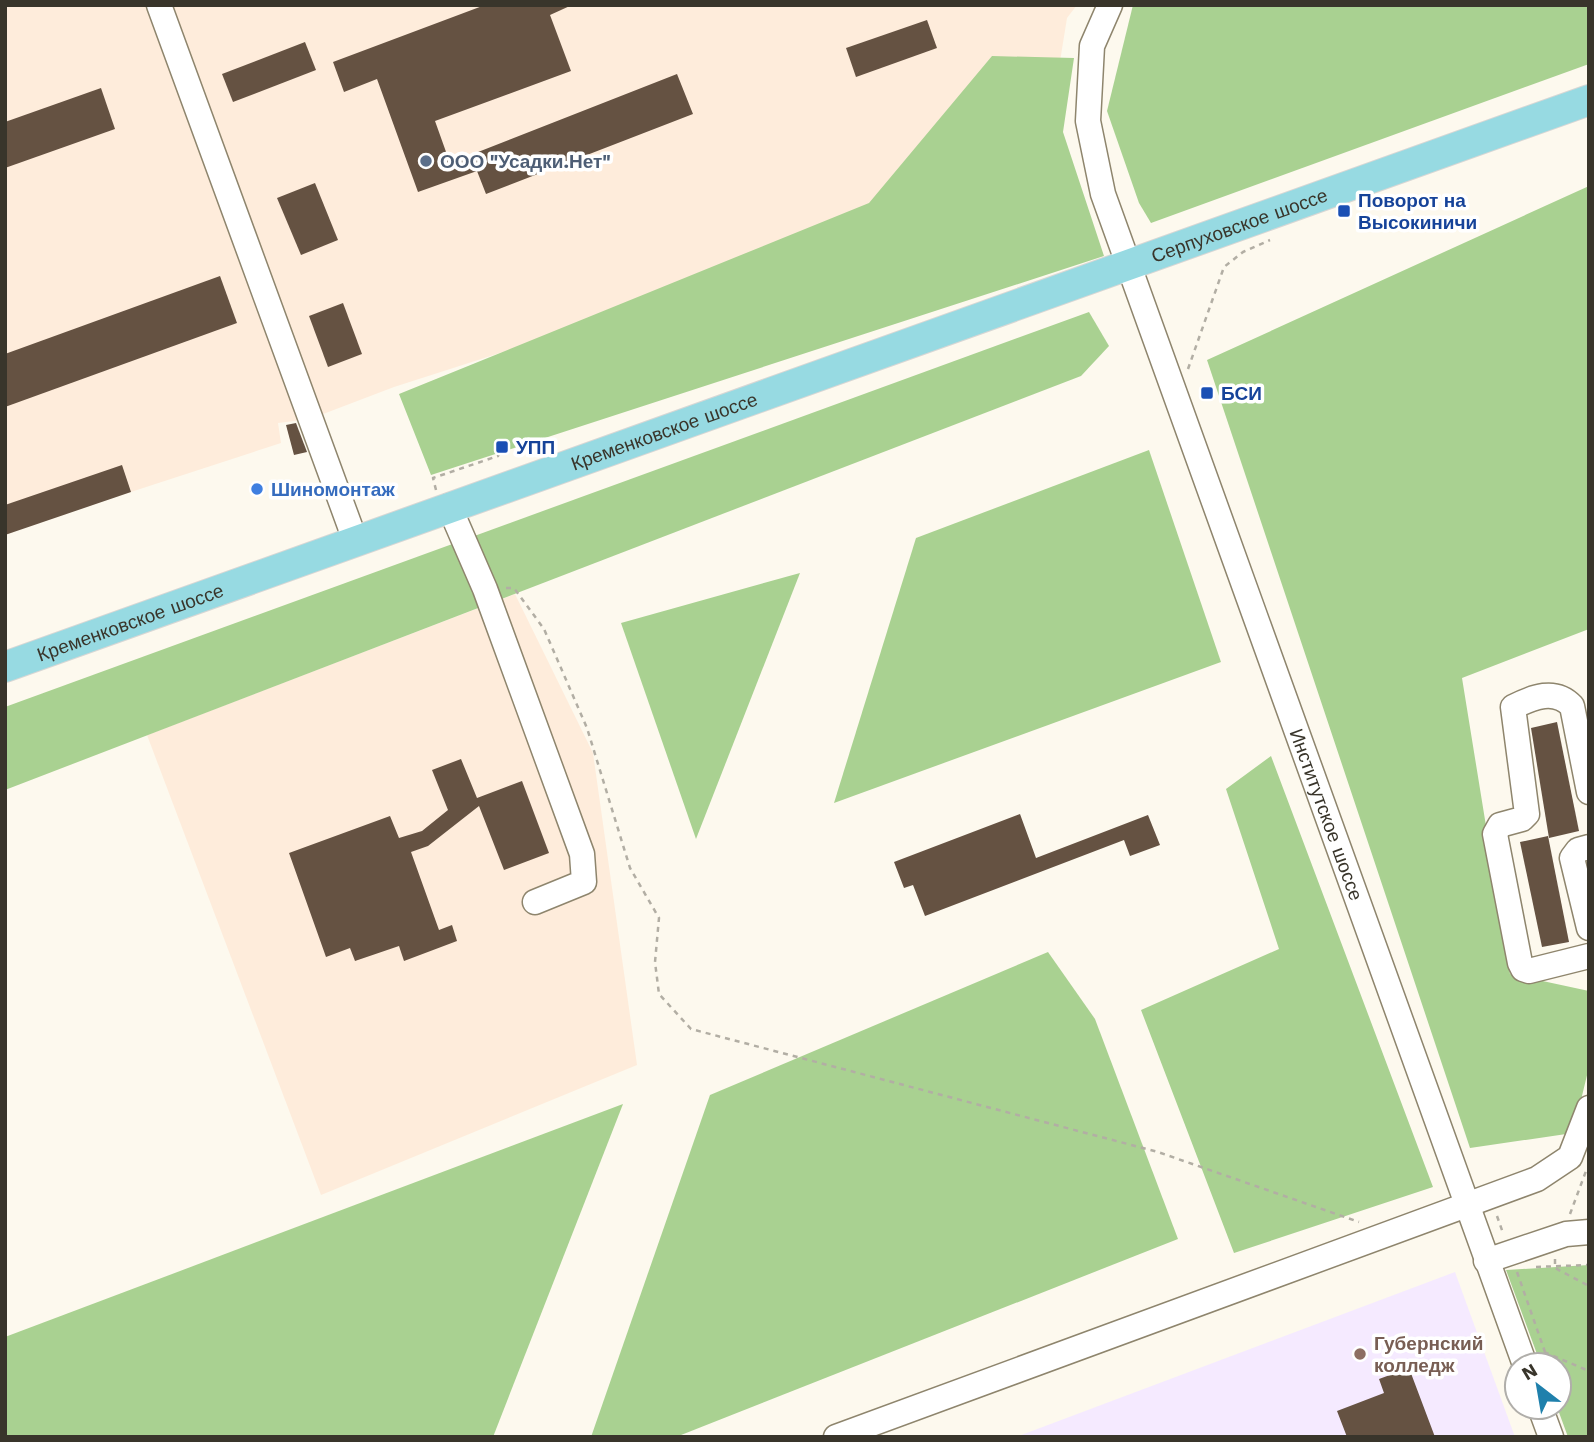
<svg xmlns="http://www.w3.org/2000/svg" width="1594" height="1442" viewBox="0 0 1594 1442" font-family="'Work Sans',sans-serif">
  <rect width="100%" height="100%" fill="#fdf9ee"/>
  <g fill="#feecdb">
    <path d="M5,5H1077L1067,18L1041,179L394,387L310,419L278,423L281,443L5,533Z"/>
    <path d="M515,594L593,753L637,1065L321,1195L147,735Z"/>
  </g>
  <path fill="#f5eaff" d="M1455,1272L1515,1437H1016Z"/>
  <g fill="#a9d191">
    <path d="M1133,5H1589V64L1151,223L1139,203L1107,111Z"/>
    <path d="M992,56L1074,58L1063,132L1104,256L431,475L399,394L869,203Z"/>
    <path d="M1589,186V629L1462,678L1510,974L1589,991V1067L1573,1133L1470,1148L1207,360Z"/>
    <path d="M1089,312L1109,346L1081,376L5,790V707Z"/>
    <path d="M1149,450L1221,662L834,803L916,538Z"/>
    <path d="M800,573L696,839L621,623Z"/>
    <path d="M1271,756L1433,1187L1234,1253L1141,1010L1279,949L1226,789Z"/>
    <path d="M1048,952L1095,1019L1178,1239L676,1437H591L710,1095Z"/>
    <path d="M623,1104L493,1437H5V1337Z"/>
    <path d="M1589,1265V1437H1568L1557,1407L1559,1365H1541L1506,1270Z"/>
  </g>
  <g fill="#655242">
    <path d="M485,5H572L550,15L571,71L435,121L450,163L677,74L693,114L486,194L477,171L418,192L377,79L344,92L333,62Z"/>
    <path d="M927,20L937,48L856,77L846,48Z"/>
    <path d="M305,42L316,70L233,102L222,74Z"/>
    <path d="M101,88L115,129L5,168V122Z"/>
    <path d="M315,183L338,240L301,255L277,198Z"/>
    <path d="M220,276L237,323L5,407V354Z"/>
    <path d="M343,303L362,354L328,367L309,316Z"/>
    <path d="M296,423L307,452L294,455L286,425Z"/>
    <path d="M122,465L131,492L5,535V505Z"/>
    <path d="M1557,722L1579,831L1549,838L1531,728Z"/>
    <path d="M461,759L477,798L522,781L549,853L504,870L479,806L428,846L411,852L439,930L452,925L457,941L404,961L399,946L355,961L350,948L326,957L289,853L390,816L399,838L422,831L448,810L432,770Z"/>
    <path d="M1020,814L1036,858L1148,815L1160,845L1130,856L1124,840L925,916L913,885L904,888L894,862Z"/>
    <path d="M1548,836L1569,942L1542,947L1520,842Z"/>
    <path d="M1409,1368L1435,1437H1347L1337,1411L1384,1393L1379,1379Z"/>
  </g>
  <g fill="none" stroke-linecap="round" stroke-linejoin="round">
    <defs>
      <g id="minor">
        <path d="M159,5L355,540"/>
        <path id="s1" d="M1110,5L1092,46L1088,121L1103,194L1525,1365"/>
        <path d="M449,506L485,589L582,854L584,882L535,902"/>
        <path d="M1589,792L1572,706C1555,688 1533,697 1513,707L1527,814L1522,819L1500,825L1495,834L1520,963L1523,969L1529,971L1589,956"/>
        <path d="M1589,847L1578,850L1572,858L1589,928"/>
        <path d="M1486,1261L1566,1234L1589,1232"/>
        <path d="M1540,1407L1551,1437"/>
        <path d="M836,1437L1537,1179L1570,1157L1589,1108"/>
      </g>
      <g id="major">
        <path id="s2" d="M5,667L1589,100"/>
      </g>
    </defs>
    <use href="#minor" stroke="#8e856d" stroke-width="27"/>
    <use href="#major" stroke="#d7d7d5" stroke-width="32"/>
    <g stroke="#b2aea4" stroke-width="2.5" stroke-dasharray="5 5" stroke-linecap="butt">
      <path d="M1188,369L1224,267L1243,252L1270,240"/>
      <path d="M436,490L433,478L498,456L502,447"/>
      <path d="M506,588H514L544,629L587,728L630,868L659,918L655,962L659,994L691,1029L1158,1152L1359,1222"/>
      <path d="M1570,1214L1586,1171"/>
      <path d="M1497,1216L1503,1233"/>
      <path d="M1555,1259V1268L1589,1286"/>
      <path d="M1536,1267L1589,1265"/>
      <path d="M1517,1272L1545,1352"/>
      <path d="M1544,1352L1589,1371"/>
    </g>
    <use href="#minor" stroke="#fff" stroke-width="24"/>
    <use href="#major" stroke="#97dae2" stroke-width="30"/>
  </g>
  <circle fill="#5c6f8a" stroke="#fff" stroke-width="2.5" cx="426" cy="161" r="7"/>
  <g fill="#1a4fb4" stroke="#fff" stroke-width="2.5">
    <rect x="1337" y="204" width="14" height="14" rx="3.5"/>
    <rect x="1200" y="386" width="14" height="14" rx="3.5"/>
    <rect x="495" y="440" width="14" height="14" rx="3.5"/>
  </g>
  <circle fill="#3f7fe0" stroke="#fff" stroke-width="2.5" cx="257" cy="489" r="7"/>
  <circle fill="#8d6e63" stroke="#fff" stroke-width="2.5" cx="1360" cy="1354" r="7"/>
  <g text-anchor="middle" stroke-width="7" stroke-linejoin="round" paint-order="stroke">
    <g font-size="19" font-weight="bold" fill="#4e5e75" stroke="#fff" text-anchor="start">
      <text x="440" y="168">ООО "Усадки.Нет"</text>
    </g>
    <g font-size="19" font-weight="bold" fill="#164399" stroke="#fff" text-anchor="start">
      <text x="1358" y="207">Поворот на<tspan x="1358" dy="22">Высокиничи</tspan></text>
      <text x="1221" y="400">БСИ</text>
      <text x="516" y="454">УПП</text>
    </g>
    <g font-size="19" fill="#39352b" stroke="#fff">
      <text dy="7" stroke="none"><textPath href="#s2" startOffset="1311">Серпуховское шоссе</textPath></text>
      <text dy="7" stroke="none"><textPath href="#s2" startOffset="700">Кременковское шоссе</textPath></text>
      <text dy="7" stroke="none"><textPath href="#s2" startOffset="133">Кременковское шоссе</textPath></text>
      <text dy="7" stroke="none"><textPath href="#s1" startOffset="854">Институтское шоссе</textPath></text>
    </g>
    <g font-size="19" font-weight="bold" fill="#366cbe" stroke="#fff" text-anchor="start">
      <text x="271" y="496">Шиномонтаж</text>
    </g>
    <g font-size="19" font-weight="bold" fill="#785e54" stroke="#fff" text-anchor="start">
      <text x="1374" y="1350">Губернский<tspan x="1374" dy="22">колледж</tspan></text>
    </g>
  </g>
  <rect width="1594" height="1442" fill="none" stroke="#39352b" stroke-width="14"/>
  <g transform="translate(1538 1386) rotate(329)"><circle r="33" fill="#ffffff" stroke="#b0aeaa" stroke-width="2"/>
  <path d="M0-5L12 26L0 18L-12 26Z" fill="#1f80ac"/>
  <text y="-10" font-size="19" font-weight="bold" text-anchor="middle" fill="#39352b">N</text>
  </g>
</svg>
